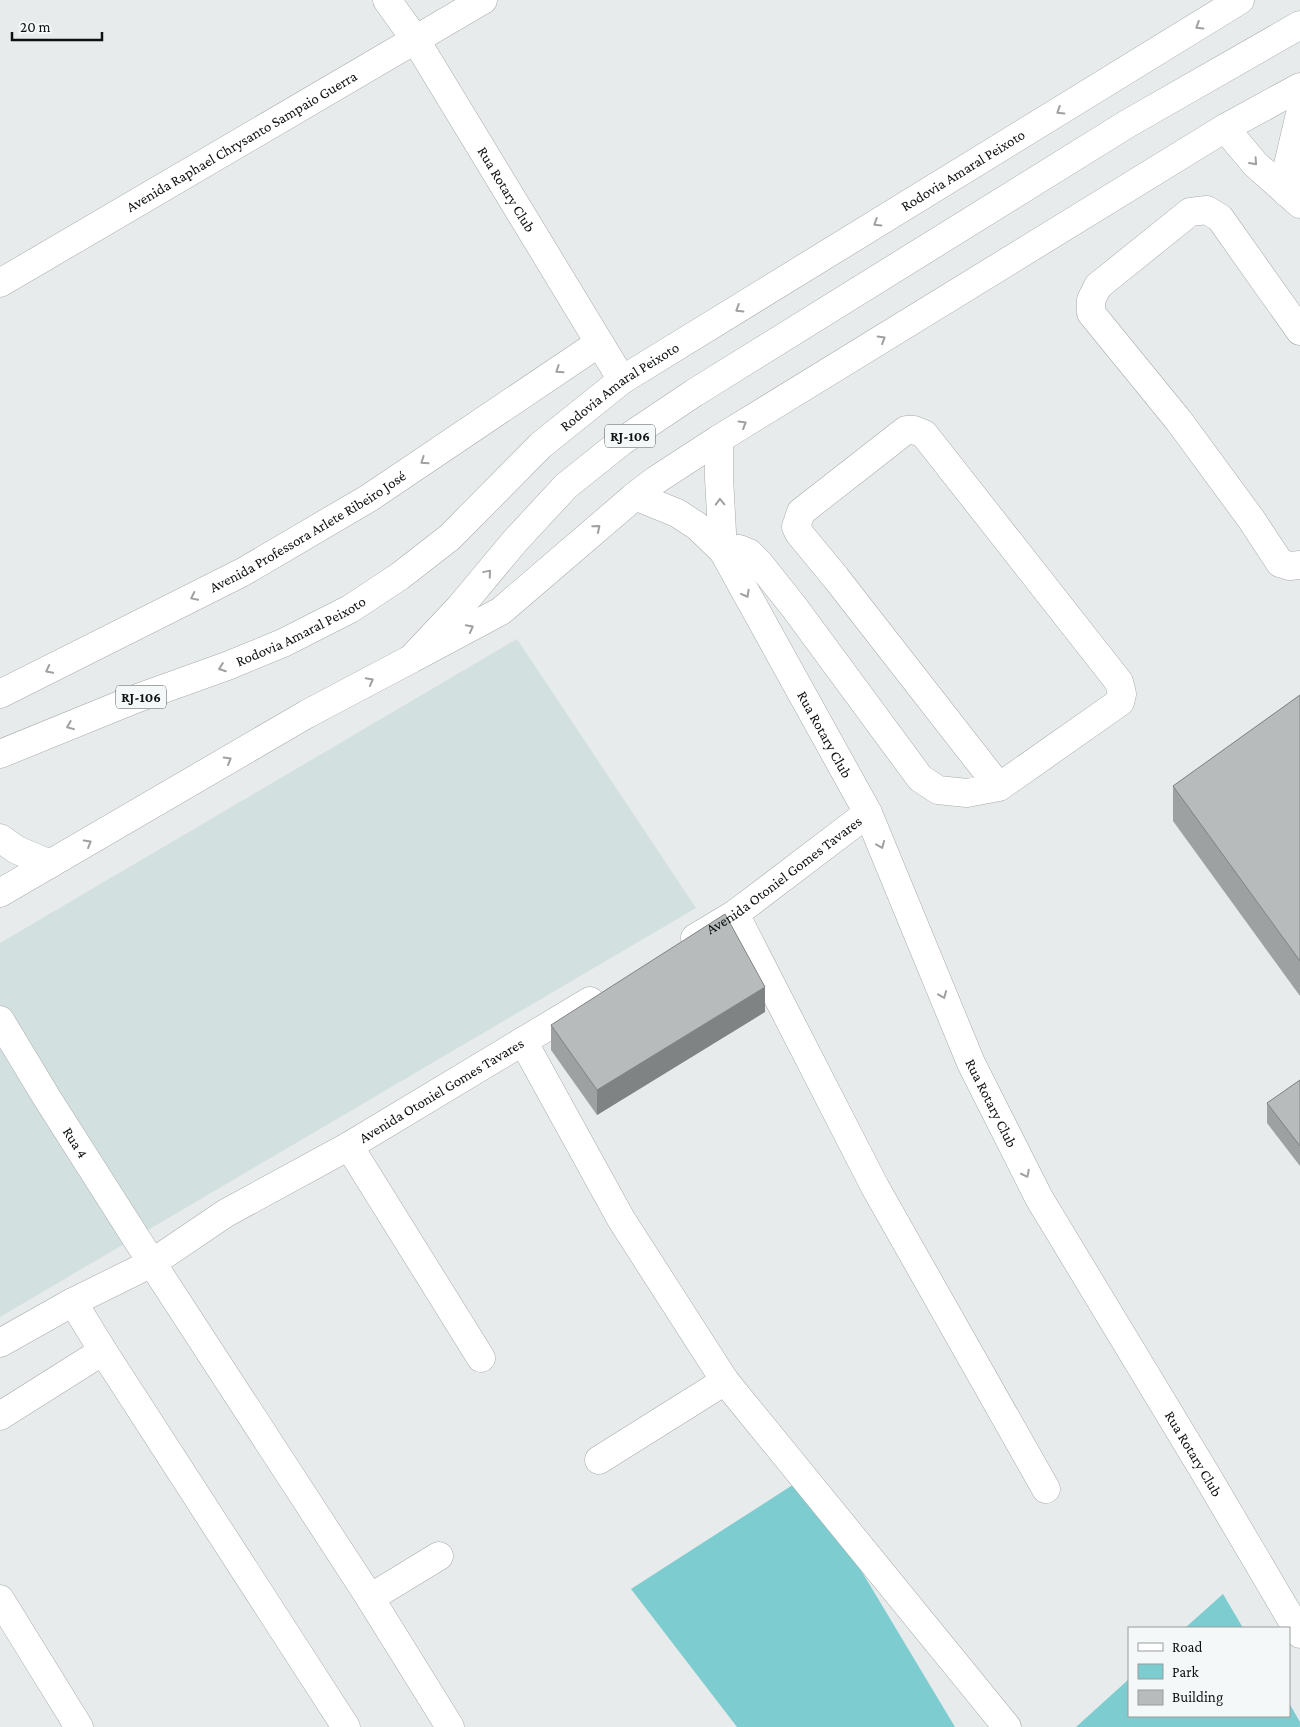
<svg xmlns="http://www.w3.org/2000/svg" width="1300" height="1727" viewBox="0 0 1300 1727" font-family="'Crimson Pro',serif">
  <rect width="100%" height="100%" fill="#e7ebeb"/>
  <path fill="#d3e0e0" d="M517,639L696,908L0,1317V943Z"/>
  <g fill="#7dcccf">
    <path d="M805,1477L955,1727H737L631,1589Z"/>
    <path d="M1223,1594L1243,1628H1185Z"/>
    <path d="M1129,1679V1716H1289V1703L1300,1722V1727H1076Z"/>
  </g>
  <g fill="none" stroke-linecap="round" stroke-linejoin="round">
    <defs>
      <g id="minor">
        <path id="s1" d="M387,0L415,39L622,380"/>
        <path d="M1225,128L1255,164L1300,204"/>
        <path d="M1286,192L1288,165L1300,114"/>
        <path id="s2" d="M0,283L483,0"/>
        <path d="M1300,331L1220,218L1207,210L1190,212L1098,286L1091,300V313L1179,421L1251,519L1280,563L1290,566L1300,565"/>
        <path d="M719,439V478L723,551"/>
        <path id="s3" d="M635,496L677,513L697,526L723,551L868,813L971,1063L1039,1198L1204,1471L1300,1634"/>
        <path d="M723,551L739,549L749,553L759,563L794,607L920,778L938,790L967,793L999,787L1120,702L1122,694L1119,682L924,434L914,430H906L801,512L796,527L799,533L836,578L999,787"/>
        <path d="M415,657L501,611L635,496L656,480L719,439L1225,128L1300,87"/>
        <path id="s4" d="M0,694L243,572L369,498L599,343"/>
        <path d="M735,914L875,1187L1046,1489"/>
        <path id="s5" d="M695,938L735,914L868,813"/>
        <path id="s6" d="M0,1020L47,1098L152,1263L370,1598L450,1727"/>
        <path d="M523,1041L621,1219L725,1381L1007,1727"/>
        <path d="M349,1146L481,1358"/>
        <path d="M73,1302L103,1351L346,1727"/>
        <path id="s7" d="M0,1343L73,1302L152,1263L226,1213L349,1146L590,1001"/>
        <path d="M0,1416L103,1351"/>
        <path d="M599,1460L725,1381"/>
        <path d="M370,1598L439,1556"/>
        <path d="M0,1599L79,1727"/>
      </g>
      <g id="highway">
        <path id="s8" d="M0,754L135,699L227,666L283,643L350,609L400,576L450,537L541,445L622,380L1240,0"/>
        <path d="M0,838L17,850L50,864"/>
        <path d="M0,893L307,714L411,659L460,607L515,541L566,486L621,442L694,393L1127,124L1300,25"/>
      </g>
    </defs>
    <use href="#minor" stroke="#a8abab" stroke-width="29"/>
    <use href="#highway" stroke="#a8abab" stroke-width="29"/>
    <use href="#minor" stroke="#fff" stroke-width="28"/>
    <use href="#highway" stroke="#fff" stroke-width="28"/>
  </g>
  <g fill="#9da1a1">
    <path d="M1300,695V996L1173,821V786Z"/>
    <path d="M765,1012L597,1115L551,1050V1025Z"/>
    <path d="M1300,1080V1166L1267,1123V1103Z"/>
  </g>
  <path fill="#808383" d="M765,987V1012L597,1115V1090Z"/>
  <g fill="#b7bbbb" stroke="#808383">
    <path d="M1300,695V961L1173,786Z"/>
    <path d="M725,914L765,987L597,1090L551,1025Z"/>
    <path d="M1300,1080V1146L1267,1103Z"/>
  </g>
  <defs><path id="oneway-chevron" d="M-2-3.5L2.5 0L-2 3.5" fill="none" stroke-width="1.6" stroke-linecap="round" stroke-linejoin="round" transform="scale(1.25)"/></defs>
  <g stroke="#9fa0a0">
    <use href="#oneway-chevron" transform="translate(1199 26) rotate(148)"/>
    <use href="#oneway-chevron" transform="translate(1060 111) rotate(148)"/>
    <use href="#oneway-chevron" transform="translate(1254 162) rotate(48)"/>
    <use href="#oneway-chevron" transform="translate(877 223) rotate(148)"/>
    <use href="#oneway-chevron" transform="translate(739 309) rotate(148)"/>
    <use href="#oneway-chevron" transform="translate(882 339) rotate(-31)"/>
    <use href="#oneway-chevron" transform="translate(559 370) rotate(146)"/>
    <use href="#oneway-chevron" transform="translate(743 424) rotate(-31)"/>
    <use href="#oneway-chevron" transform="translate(424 461) rotate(146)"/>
    <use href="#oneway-chevron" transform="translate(720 502) rotate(-92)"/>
    <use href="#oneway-chevron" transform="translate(597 528) rotate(-40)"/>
    <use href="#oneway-chevron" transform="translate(488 573) rotate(-50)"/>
    <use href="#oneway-chevron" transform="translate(746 594) rotate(61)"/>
    <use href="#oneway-chevron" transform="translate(194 597) rotate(154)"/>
    <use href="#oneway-chevron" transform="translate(470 628) rotate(-28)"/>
    <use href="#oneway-chevron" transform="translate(222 668) rotate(160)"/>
    <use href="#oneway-chevron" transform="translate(49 670) rotate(153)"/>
    <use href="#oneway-chevron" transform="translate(370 681) rotate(-28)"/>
    <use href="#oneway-chevron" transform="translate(70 726) rotate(158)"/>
    <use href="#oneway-chevron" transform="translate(228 760) rotate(-30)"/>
    <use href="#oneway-chevron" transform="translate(88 843) rotate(-30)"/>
    <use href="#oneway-chevron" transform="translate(881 845) rotate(68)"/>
    <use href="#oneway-chevron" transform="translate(943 995) rotate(68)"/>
    <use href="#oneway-chevron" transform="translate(1026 1174) rotate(63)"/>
  </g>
  <g text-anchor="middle" stroke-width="4.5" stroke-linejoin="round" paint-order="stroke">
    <g fill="#f5f8f8" stroke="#545656" stroke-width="1">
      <rect x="605" y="424.5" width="50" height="23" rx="4"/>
      <rect x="116" y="685.5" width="50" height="23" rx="4"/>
    </g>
    <g font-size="14" font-weight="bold" fill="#0f1111">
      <text x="630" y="441">RJ-106</text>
      <text x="141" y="702">RJ-106</text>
    </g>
    <g font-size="15" fill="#0f1111" stroke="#f5f8f8">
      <text dy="5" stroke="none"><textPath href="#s2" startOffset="280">Avenida Raphael Chrysanto Sampaio Guerra</textPath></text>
      <text dy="5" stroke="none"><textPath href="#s8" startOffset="1136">Rodovia Amaral Peixoto</textPath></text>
      <text dy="5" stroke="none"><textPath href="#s1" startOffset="224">Rua Rotary Club</textPath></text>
      <text dy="5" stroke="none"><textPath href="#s8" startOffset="730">Rodovia Amaral Peixoto</textPath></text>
      <text dy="5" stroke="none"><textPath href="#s4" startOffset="348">Avenida Professora Arlete Ribeiro José</textPath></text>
      <text dy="5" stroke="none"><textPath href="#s8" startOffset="325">Rodovia Amaral Peixoto</textPath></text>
      <text dy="5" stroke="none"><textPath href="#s3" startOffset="315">Rua Rotary Club</textPath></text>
      <text dy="5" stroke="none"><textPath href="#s5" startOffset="109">Avenida Otoniel Gomes Tavares</textPath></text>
      <text dy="5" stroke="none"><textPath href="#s7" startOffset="509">Avenida Otoniel Gomes Tavares</textPath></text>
      <text dy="5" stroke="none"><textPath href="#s3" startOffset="720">Rua Rotary Club</textPath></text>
      <text dy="5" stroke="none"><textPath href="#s6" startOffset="144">Rua 4</textPath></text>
      <text dy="5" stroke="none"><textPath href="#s3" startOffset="1125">Rua Rotary Club</textPath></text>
    </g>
  </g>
  <rect x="1128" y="1627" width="162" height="90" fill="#f5f8f8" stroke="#999c9c"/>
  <rect x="1138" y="1643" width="25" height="8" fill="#ffffff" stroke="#999c9c"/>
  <text x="1172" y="1652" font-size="15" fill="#0f1111">Road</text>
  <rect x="1138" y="1664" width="25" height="15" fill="#7dcccf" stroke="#999c9c"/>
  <text x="1172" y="1677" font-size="15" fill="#0f1111">Park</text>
  <rect x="1138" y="1690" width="25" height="15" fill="#b7bbbb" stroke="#999c9c"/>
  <text x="1172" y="1702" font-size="15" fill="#0f1111">Building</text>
  <path d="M12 32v8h90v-8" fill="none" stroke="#0f1111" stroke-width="2.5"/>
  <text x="20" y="32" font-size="15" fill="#0f1111" stroke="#f5f8f8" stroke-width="4" paint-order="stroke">20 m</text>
</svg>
